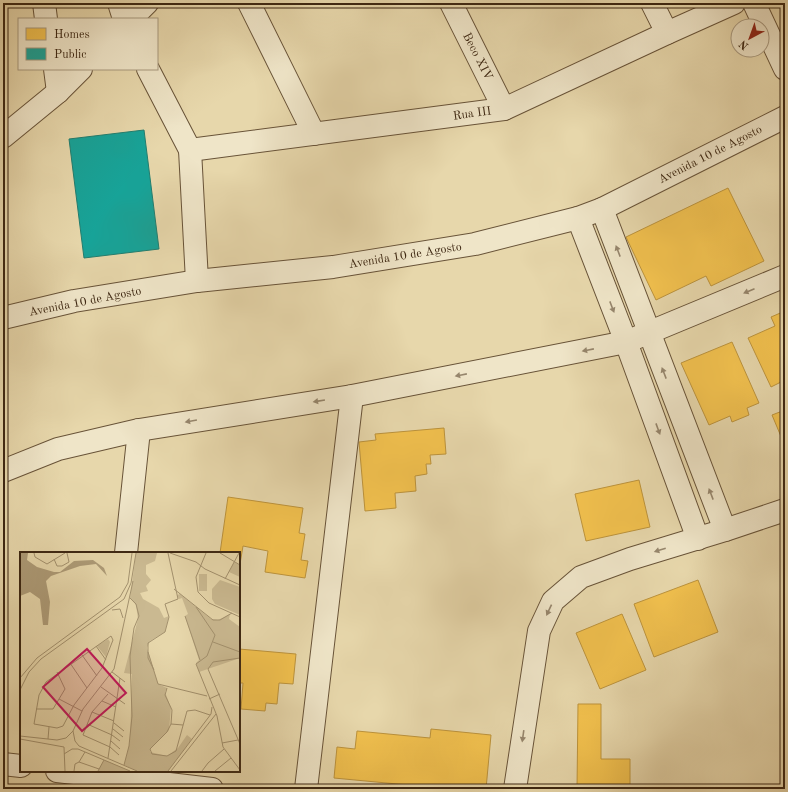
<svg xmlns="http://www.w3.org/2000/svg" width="788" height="792" viewBox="0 0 788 792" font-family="'Old Standard TT',serif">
  <rect width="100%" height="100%" fill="#e7d7ab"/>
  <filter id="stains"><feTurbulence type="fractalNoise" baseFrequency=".005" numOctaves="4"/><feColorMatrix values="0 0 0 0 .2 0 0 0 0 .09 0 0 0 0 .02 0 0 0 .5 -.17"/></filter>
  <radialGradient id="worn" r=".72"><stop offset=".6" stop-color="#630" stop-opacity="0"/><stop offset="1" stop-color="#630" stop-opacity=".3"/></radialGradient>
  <g fill="#f2c14e" stroke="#bc933c">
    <path d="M728,188L764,261L711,286L706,276L656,300L626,237Z"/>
    <path d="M785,311V380L771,387L748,338L775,326L771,317Z"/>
    <path d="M732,342L759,403L747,408L749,415L732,422L730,416L709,425L681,363Z"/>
    <path d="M785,410V446L772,415Z"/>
    <path d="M444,428L446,454L430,455L431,464H426L427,474L415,476L416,491L395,493L396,508L365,511L359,442L376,440L375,434Z"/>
    <path d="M639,480L650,527L586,541L575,494Z"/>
    <path d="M228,497L303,508L299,533L305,534L301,560L308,561L305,578L265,572L268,551L243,546L240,564L239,563V553H220Z"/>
    <path d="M698,580L718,632L654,657L634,604Z"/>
    <path d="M622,614L646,670L600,689L576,633Z"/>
    <path d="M239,649L296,654L293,684L279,683L277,704L266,703L265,711L241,709L243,683H239Z"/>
    <path d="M578,704H601V759H630V789H577Z"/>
    <path d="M431,729L491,735L486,789H450L334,778L337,747L355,749L357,731L430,738Z"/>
  </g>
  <path fill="#17a398" stroke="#227e70" d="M144,130L159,249L84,258L69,139Z"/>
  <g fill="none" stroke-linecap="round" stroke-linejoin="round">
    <defs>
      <g id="minor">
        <path d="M44,3L46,19"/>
        <path d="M119,3L124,19"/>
        <path d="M249,3L314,134"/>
        <path d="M451,3L504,109"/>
        <path d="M652,3L667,33"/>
        <path d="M754,3L785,69"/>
        <path d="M131,19L147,3"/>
        <path d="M55,69L58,92"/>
        <path d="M148,69L190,150L197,281"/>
        <path d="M3,137L58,92L81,69"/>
        <path d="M190,150L504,109L667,33L734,3"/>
        <path d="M602,209L725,530"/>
        <path d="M578,218L626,342L698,539"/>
        <path d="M3,471L58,449L139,430L352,396L626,342L785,276"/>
        <path d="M126,553L139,430"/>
        <path d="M3,764L21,766"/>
        <path d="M57,771L212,789"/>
        <path d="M306,789L352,396"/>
        <path d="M515,789L539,631L553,601L581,577L630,559L725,530L785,510"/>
      </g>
      <path id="tertiary" d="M3,318L74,301L197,281L333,267L475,244L578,218L602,209L785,117"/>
    </defs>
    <use href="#minor" stroke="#685338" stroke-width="24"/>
    <use href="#tertiary" stroke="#685338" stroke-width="24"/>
    <use href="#minor" stroke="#efe5c8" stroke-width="22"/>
    <use href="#tertiary" stroke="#efe5c8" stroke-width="22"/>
  </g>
  <defs><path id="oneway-solid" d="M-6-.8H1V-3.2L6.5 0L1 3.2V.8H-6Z"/></defs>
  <g fill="#96866d">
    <use href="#oneway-solid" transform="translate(618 251) rotate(-111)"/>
    <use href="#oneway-solid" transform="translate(749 291) rotate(157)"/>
    <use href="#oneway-solid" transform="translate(612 307) rotate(69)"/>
    <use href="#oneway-solid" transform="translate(588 350) rotate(169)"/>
    <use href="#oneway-solid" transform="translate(664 373) rotate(-111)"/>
    <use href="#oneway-solid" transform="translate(461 375) rotate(169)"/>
    <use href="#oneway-solid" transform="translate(319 401) rotate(171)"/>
    <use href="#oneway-solid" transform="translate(191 421) rotate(170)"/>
    <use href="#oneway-solid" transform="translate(658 429) rotate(70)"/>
    <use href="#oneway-solid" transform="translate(711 494) rotate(-111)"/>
    <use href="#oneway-solid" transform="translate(660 550) rotate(163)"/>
    <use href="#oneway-solid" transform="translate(549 610) rotate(115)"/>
    <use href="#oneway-solid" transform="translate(523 736) rotate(98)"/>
  </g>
  <g text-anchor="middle" stroke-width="4" stroke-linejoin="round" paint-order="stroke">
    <g font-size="12" fill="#3d2712" stroke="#efe5c8">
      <text transform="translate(478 56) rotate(63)" y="4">Beco XIV</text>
      <text transform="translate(472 113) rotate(-8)" y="4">Rua III</text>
      <text transform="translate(710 154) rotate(-27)" y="4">Avenida 10 de Agosto</text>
      <text transform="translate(405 255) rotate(-9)" y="4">Avenida 10 de Agosto</text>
      <text transform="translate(85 301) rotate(-11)" y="4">Avenida 10 de Agosto</text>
    </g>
  </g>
  <g transform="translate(20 552)">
    <rect width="220" height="220" fill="#e7d7ab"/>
    <path d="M116,1H137L135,9L126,13V22L131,28L126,34L128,39L120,41L123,47L139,56L144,66L149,64L145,80L130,89L127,96L138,132L147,136L145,140L151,156L149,178L130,197V200L147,204L158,196L167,183L172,187L148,219H117L104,213L110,190L112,122L104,121L118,67L116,53L110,46ZM214,10L220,13V25L209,20ZM179,22H187V39H179ZM200,28L220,35V63L195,52L192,47V37ZM160,42L191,67L198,68L210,62L209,67L220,75V106L179,120L176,111L179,108L165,64L168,62L162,46L159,47L157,43ZM88,87L90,90L86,105L77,94ZM84,208L110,219H78Z" fill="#cab991"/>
    <path d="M0,1H8L7,8L17,15L34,20H40L54,9L73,8L84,16L87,24L76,12L60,14L31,24L26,29L30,50L28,73H23L20,47L10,40L0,44Z" fill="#ad9b77"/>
    <path fill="none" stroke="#a3916e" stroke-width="1" d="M14,1L15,5L27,12L45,1M150,1L176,10L185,17L220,33M186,1L176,25L178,40L189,51L220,65M200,1L220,13M34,7L37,14H42L49,10L47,1M205,27L219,1M154,37L193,68H200L212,61M176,55L195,83L187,104L176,112L197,164L203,195L220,218M92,58L100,57L103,66M165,64L180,108M91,84L93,88L82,116L54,153L43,174L37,176L14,172L19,143L26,130ZM193,90L220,100M76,94L86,108M128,100L138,132L187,144M62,103L77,124M220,106L193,110L188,117L220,192M50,111L67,136M134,118L128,106V91L145,80L149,65L145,52L158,47L148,1M92,120L105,130M0,126L17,106L100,45L108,31L112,1M81,135L105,152M147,136L145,143L152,158L151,172L147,180L130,197L132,202L147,204L156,199L167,159L175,158L190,163M0,138L9,120L21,107L104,47L111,31L116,1M88,142L72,160L63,183L90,195L99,203M39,147L62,159M189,147L200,142M82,149L96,155M16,157H33L45,137L37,120M72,160L94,169M94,171L104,179M67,172L92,183L100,189M151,172L163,173M93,177L103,185M53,179L55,189L59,194L117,219M0,184L37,188L46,186L53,179L63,157L94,117L113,29M0,187L44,195L45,219M28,187L29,175M91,189L100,197M202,191L218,188M44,202L52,197H58L110,219M88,206L100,126M59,210L79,217M104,213L109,194L112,164L110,104L114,76L119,64L116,52L110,46M54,219L55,212L59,210L65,200M78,219L84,208M148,219L191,162L192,155M151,219L196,162M182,219L188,211L204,197M195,219L211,206"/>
    <path fill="#c2185b" fill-opacity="0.15" stroke="#c2185b" stroke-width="2" d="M67,97L106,141L62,179L23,135Z"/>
    <rect width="220" height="220" fill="none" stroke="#3d2712" stroke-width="2"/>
  </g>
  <rect width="788" height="792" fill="none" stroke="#e7d7ab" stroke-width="16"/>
  <rect x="4" y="4" width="780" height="784" fill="none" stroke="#3d2712" stroke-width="2"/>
  <rect x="8" y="8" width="772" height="776" fill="none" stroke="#3d2712"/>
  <rect x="18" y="18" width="140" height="52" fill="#efe5c8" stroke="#a8997f"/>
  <rect x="26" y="28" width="20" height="12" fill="#f2c14e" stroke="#a8997f"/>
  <text x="54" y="38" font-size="12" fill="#3d2712">Homes</text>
  <rect x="26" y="48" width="20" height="12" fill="#17a398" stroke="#a8997f"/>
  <text x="54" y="58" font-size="12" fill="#3d2712">Public</text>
  <g transform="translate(750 38) rotate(221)"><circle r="19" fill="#efe5c8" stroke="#a8997f"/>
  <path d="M0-3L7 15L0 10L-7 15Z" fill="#8f2418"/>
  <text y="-6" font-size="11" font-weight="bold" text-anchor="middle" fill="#3d2712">N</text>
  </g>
  <rect width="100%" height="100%" filter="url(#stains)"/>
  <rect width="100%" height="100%" fill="url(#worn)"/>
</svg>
